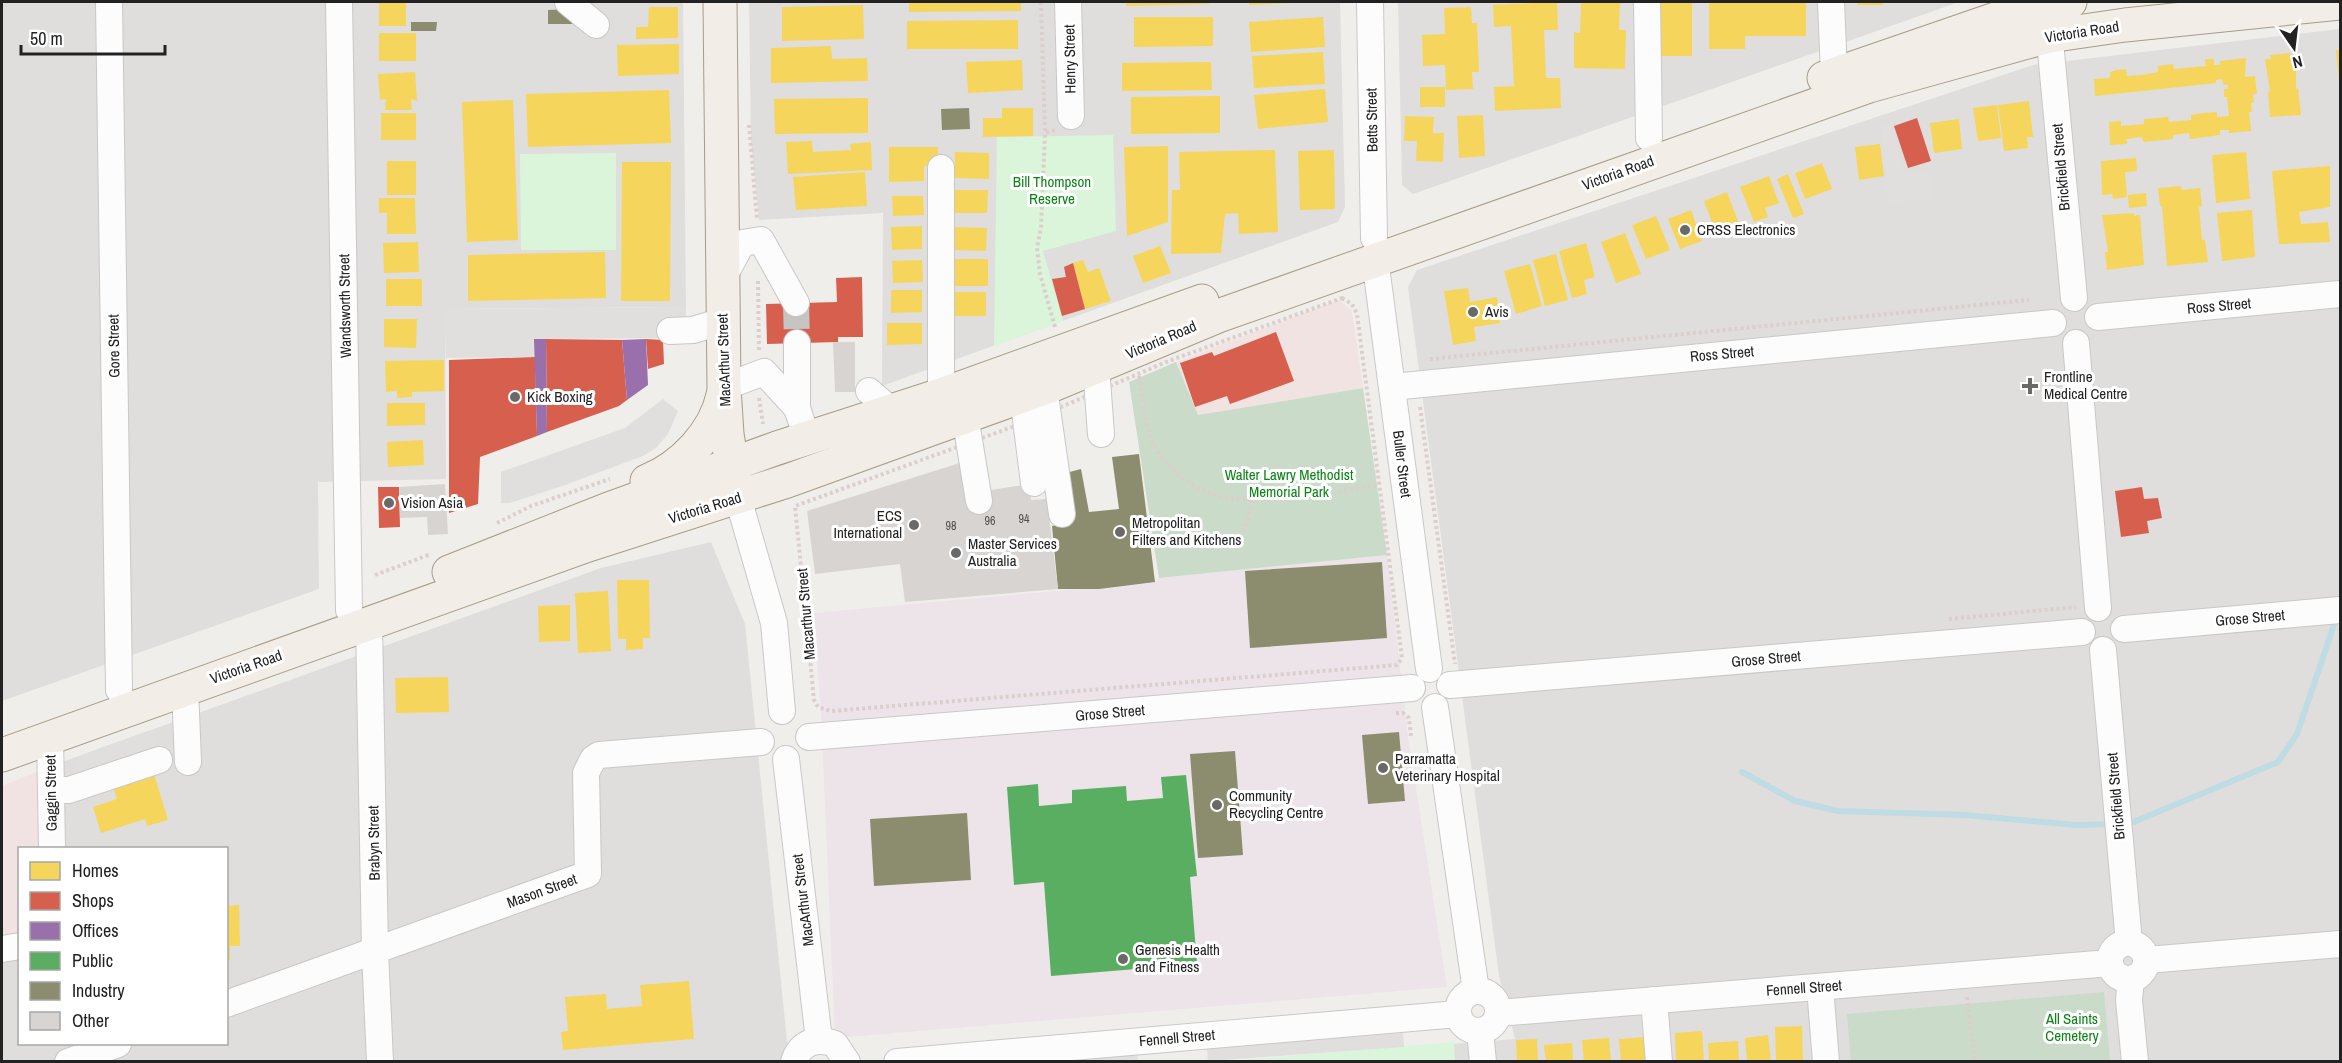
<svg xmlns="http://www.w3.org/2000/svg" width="2342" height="1063" viewBox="0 0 2342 1063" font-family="'Archivo Narrow',sans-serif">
  <rect width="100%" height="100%" fill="#f0eeeb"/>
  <g fill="#dfdedc">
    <path d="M2,2H683L686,307L445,309L446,479L318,482L319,589L2,701Z"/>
    <path d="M749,2H1340L1345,207L1338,222L882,386L883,213L759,220L751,140Z"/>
    <path d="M1398,2H1959L1413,194L1402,185Z"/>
    <path d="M2340,29V1061L1222,1062L1515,1039L1499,976L1408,287L1417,270L2033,65Z"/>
    <path d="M711,542L745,624L789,1061H2V953L19,948L20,1044H226V848H52L51,766L601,568Z"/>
  </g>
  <g fill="#f1e3e1">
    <path d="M1339,300L1352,311L1363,388L1198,415L1176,362Z"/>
    <path d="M51,766L52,848H20L19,948L2,953V786Z"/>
  </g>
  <path fill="#ede4e9" d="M1387,555L1408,736L1447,987L835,1038L821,712L813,613L1155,582L1159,578Z"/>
  <g fill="#cadbca">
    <path d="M1176,362L1198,415L1363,388L1387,555L1159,578L1129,382Z"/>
    <path d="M2104,992L2110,1061H1851L1847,1014Z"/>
  </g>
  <g fill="#daf5da">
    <path d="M1113,135L1116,231L1043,251L1063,321L994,346L997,137Z"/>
    <path d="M616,153V250H521L520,154Z"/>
    <path d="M1454,1042L1455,1061L1222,1062Z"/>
  </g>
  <g fill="#e0dfde">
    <path d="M1891,124L1906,173L1930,172L1933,198L1888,204L1881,125Z"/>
    <path d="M686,307V338L535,339V357L446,358L444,309Z"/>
    <path d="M663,399L678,411L668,434L656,448L643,456L565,485L510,503H501V472L625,428Z"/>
    <path d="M151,730L156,745L73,775L74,765L84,754Z"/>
    <path d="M1403,1033L1404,1047L1208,1061L1207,1049Z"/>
    <path d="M1137,1053L1138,1061L1028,1062Z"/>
  </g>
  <g fill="#f6d55c">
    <path d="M909,2H1021V11L909,12Z"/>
    <path d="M1126,2H1209V4L1126,6Z"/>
    <path d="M1249,2H1294V3L1249,5Z"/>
    <path d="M1557,2L1558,30H1544L1546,78H1560L1561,108L1495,111L1494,87L1514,86L1511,26L1494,27L1493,5Z"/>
    <path d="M1581,2H1620L1619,30H1626L1625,69L1574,68V32L1580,33Z"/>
    <rect x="1657" y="2" width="35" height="54"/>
    <path d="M1709,2H1806V36H1745V49H1709Z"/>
    <path d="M1857,2H1883V5H1858Z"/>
    <rect x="379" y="3" width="27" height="23"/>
    <path d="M863,5L864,39L782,41V7Z"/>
    <path d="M649,7H678V38L636,39V27H648Z"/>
    <path d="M1471,7L1472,23H1477L1479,72H1472L1473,89L1446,90L1445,65L1423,66L1422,35L1445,34L1444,8Z"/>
    <path d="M1134,17H1213V46L1134,47Z"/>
    <path d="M1323,17L1325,47L1251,52L1249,22Z"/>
    <path d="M1018,20V49H907V21Z"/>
    <rect x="379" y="33" width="37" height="28"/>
    <path d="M679,44V74L618,76L617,45Z"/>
    <path d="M831,46L832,59L867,58L868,81L771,83V48Z"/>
    <path d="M2336,50H2340V82H2339Z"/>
    <path d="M1323,52L1325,84L1254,88L1252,56Z"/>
    <path d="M2290,53V56H2296V89L2298,88L2301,115L2270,117L2268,92L2270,91L2265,59H2271L2270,55Z"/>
    <path d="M2246,58L2245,77L2255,76L2257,94H2253L2254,102L2251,103L2252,112H2249L2251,131L2229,133V130H2220V135L2190,139L2189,133L2173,135V139L2143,142L2142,137L2126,139L2127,144L2110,145L2109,122L2121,121V126L2144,124V119L2168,117L2169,122L2191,120V115L2203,113L2217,112V117L2229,116L2227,97H2224V89H2228V85H2223L2222,79L2216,80V83L2095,96L2094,79L2110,78V72L2116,70L2126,69L2127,76L2142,75L2158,72V66L2173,64L2174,69L2206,66L2205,59H2214V65H2220V61Z"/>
    <path d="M1022,60L1023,90L968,93L966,62Z"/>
    <path d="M1211,62L1212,90L1122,91V63Z"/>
    <path d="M415,72L417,101L411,99L412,110H385L386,99L380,100L378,74Z"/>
    <rect x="1420" y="87" width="25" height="20"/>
    <path d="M1325,89L1328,122L1258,129L1254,95Z"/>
    <path d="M669,90L671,143L528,147L526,94Z"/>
    <path d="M1220,96V133L1131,134V97Z"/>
    <path d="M868,98V133L775,134L774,99Z"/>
    <path d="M513,100L518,240L467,242L462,102Z"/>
    <path d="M2029,101L2033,137H2027L2028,148L2004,151L1998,105Z"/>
    <path d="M1997,105L2001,138L1978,141L1973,108Z"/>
    <path d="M1002,108H1033V136L983,137V118H1002Z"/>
    <rect x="381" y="113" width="35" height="27"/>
    <path d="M1483,115L1485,156L1459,158L1457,116Z"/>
    <path d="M1405,116L1434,117L1433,133H1444L1443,162L1416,161L1417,141H1404Z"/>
    <path d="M1959,119L1962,149L1934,153L1930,123Z"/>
    <path d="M812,141L813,152L851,150L850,144L871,142L872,170L788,174L786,142Z"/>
    <path d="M1880,144L1884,176L1859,180L1855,147Z"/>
    <path d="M1168,146V222L1127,236L1124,147Z"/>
    <path d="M889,147H938V166H924V181L889,182Z"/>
    <path d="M1275,150L1278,232L1239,234L1238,213L1225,214L1221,253L1171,254L1172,190H1180L1179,152Z"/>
    <path d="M1334,150L1335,209L1300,210L1298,151Z"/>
    <path d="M955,152L989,153V179L955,178Z"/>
    <path d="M2246,152L2250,199L2216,203L2212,155Z"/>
    <path d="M2136,158L2137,171L2125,172L2127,197L2113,199L2112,194L2102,195L2101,161Z"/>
    <rect x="387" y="161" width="29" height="34"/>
    <path d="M622,162H671L670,301H621Z"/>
    <path d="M1822,163L1832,189L1805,199L1795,173Z"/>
    <path d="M2330,166V207L2299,212L2301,224L2328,222L2330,242L2279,244L2272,171Z"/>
    <path d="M865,172L867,206L796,210L793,177Z"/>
    <path d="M1788,174L1804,214L1793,218L1777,179Z"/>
    <path d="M1769,176L1779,203L1765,208L1768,217L1754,222L1740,187Z"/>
    <path d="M2181,186L2182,190L2200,188L2202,206L2199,207L2202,240H2205L2208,262L2167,266L2162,206H2160L2158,188Z"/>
    <path d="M954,190H988L987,213H954Z"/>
    <path d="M1727,192L1741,229L1718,238L1704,201Z"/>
    <path d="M2146,193L2147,206L2129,208L2128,195Z"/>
    <path d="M892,196H923L924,215L893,216Z"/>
    <path d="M379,198H415L416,234H387V213H379Z"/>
    <path d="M1691,210L1702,241L1680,249L1668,219Z"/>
    <path d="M2252,210L2255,257L2222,261L2217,213Z"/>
    <path d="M2134,213V216L2140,215L2144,265L2107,270L2105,252H2108L2102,215Z"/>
    <path d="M1656,216L1670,250L1646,259L1632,225Z"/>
    <path d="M922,226V249L892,250L891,227Z"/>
    <path d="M954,227L987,228L986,251L954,250Z"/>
    <path d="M1625,233L1641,274L1616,283L1601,242Z"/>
    <path d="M418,242L419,272L384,273L383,243Z"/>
    <path d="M1586,243L1595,277L1584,280L1587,294L1572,298L1559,251Z"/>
    <path d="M1160,246L1171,273L1143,283L1133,256Z"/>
    <path d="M605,252L606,298L468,301V255Z"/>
    <path d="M1556,254L1568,300L1545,306L1533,260Z"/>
    <rect x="954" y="259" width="34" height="27"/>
    <path d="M922,260L923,282L893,283L892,261Z"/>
    <path d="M1083,260L1088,272L1099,268L1111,301L1085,309L1073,263Z"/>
    <path d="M1530,264L1542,306L1516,314L1504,271Z"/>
    <rect x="386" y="279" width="36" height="27"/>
    <path d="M1468,288L1470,302L1497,297L1500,323L1474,327L1476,341L1453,345L1444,291Z"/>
    <path d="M891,290H922V312L891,313Z"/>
    <rect x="948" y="292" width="38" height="24"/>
    <path d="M384,319H417L416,348L384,347Z"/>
    <path d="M887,323H922V344L887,345Z"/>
    <path d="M444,360V391L412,392V397L397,398V391L386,392L385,361Z"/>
    <path d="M387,403H425V425L387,426Z"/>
    <path d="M423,440L424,465L388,467L387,442Z"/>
    <path d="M617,580H649L650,638H643V649L626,650V639H618Z"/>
    <path d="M608,591L611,651L578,653L575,593Z"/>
    <path d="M570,605V641L539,642L538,606Z"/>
    <path d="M448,677L449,712L396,713L395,678Z"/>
    <path d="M154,774L168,820L147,826L145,819L101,833L93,807L117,799L113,786Z"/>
    <path d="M239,905L240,946H230V960H226V906Z"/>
    <path d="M689,981L694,1039L563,1050L561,1032L568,1031L565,997L606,994L607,1009L642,1006L640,985Z"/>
    <path d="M1802,1026L1803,1062H1776L1775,1027Z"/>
    <path d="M1702,1031L1704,1062H1676L1675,1033Z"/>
    <path d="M1768,1035L1771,1062H1747L1745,1038Z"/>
    <path d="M1646,1037L1647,1062H1621L1619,1039Z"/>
    <path d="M1609,1038L1611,1062H1584L1582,1040Z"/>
    <path d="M1537,1039L1538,1062H1517L1516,1040Z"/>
    <path d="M1738,1041L1739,1062H1709L1708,1043Z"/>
    <path d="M1572,1043L1573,1062H1546L1544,1045Z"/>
  </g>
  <g fill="#d6604d">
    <path d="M1917,118L1931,161L1908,168L1894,126Z"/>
    <path d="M1073,263L1085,309L1062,316L1052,279L1066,277L1064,267Z"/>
    <path d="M862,277L863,337H838V342L767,344L766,304L837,302L836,278Z"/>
    <path d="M1276,332L1294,381L1230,404L1227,396L1195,407L1180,363L1212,352L1214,356Z"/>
    <path d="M546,339L622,340L627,400L619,406L547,432Z"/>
    <path d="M646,339L663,340L664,364L648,369Z"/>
    <path d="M535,357L537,436L480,457L478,504L449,513V360Z"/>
    <path d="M378,487H399L400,527L379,528Z"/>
    <path d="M2142,487L2144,499L2158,498L2162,518L2147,521L2149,533L2121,537L2115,491Z"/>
  </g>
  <g fill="#9970ab">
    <path d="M534,339H546L547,432L537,436Z"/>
    <path d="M646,339L648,385L627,400L622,340Z"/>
  </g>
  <path fill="#5aae61" d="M1186,775L1197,876L1190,877L1197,964L1051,976L1044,882L1014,885L1007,787L1038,784L1039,806L1072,803V790L1126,786L1127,801L1163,798L1161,777Z"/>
  <g fill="#8c8c6e">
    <path d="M572,9V24H548V10Z"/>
    <path d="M411,22H437L436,31H411Z"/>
    <path d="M969,108L970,129L942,130L941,109Z"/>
    <path d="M1139,454L1155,582L1099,589H1058L1052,526L1070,522L1062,474L1081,469L1089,512L1119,509L1112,457Z"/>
    <path d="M1382,562L1387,638L1250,648L1245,571Z"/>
    <path d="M1399,732L1405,801L1368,804L1362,735Z"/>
    <path d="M1235,751L1243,855L1198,858L1190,754Z"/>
    <path d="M967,813L971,880L874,886L870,819Z"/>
  </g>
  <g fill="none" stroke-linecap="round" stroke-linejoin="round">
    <g stroke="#bfdbe3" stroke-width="6">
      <path d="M1742,772L1795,801L1838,811L1965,815L2077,825L2113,824"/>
      <path d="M2123,823H2131L2278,762L2297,734L2337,616"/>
    </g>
  </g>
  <g fill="#d7d4d2">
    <path d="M833,342H855V392H835Z"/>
    <path d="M963,462L984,491L1030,484L1031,500L1047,499L1058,589L905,602L900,564L815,574L807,511Z"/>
    <path d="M445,484L448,534L428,535L427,517L400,518L399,487Z"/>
  </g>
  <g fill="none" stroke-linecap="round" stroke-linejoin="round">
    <path stroke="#c7c5c3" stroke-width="26" stroke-dasharray="26 13" stroke-linecap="butt" d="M796,303L797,343"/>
    <defs>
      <g id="minor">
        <path d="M109,2L119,690"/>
        <path d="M339,2L349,610"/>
        <path d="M568,2L596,25"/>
        <path d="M1068,2L1071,116"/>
        <path d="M1370,2L1374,238"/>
        <path d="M1647,2L1649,138"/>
        <path d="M1831,2L1834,74"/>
        <path d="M2048,20L2074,298"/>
        <path d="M941,168V395"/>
        <path d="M1375,259L1429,669"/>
        <path d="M723,278L742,243L761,240L796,303"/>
        <path d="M2098,317L2340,294"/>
        <path d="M670,331L693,330L723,321"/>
        <path d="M797,343V408"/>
        <path d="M2076,343L2098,608"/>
        <path d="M1096,367L1101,434"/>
        <path d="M724,387L764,372L797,408L807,438"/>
        <path d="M1392,387L2053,323"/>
        <path d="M1044,388L1062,514"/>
        <path d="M869,391L892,411"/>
        <path d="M1023,396L1034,483"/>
        <path d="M965,416L979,501"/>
        <path d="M738,498L774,623L782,711"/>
        <path d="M369,624L375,951L380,1062"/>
        <path d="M2124,629L2340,610"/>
        <path d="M2103,650L2129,943"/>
        <path d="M1450,685L2082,632"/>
        <path d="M185,688L188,762"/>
        <path d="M1435,707L1476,991"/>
        <path d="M50,737L52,848"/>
        <path d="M809,737L1412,688"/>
        <path d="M786,759L819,1040"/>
        <path d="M51,790H69L159,760"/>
        <circle cx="2128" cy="961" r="18"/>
        <path d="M2,949L20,946"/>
        <path d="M2147,960L2340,944"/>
        <path d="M2131,980L2129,1000L2135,1062"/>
        <path d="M1820,987L1826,1062"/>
        <circle cx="1478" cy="1011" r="20"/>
        <path d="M1654,1000L1659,1062"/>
        <path d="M226,1004L588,874L586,773L593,759L599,755L761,742"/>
        <path d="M1498,1013L2110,963"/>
        <path d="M1480,1031L1483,1062"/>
        <path d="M68,1062L118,1044"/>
        <path d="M794,1062C800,1042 817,1037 835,1044L847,1062"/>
        <path d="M897,1062L1458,1014"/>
      </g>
      <g id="major">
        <path d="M720,2L724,387L727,434L735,485"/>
        <path d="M1824,78L2004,16L2070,2"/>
        <path d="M647,481C682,467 715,433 723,395"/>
        <path d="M449,572L606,510L777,448L941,395L1202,301"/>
        <path d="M2,755L588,545L787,481L1050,386L1218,316L1869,86L2049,36L2125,25L2340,3"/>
      </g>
    </defs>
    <use href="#minor" stroke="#c9c8c7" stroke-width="28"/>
    <use href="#major" stroke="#a79c86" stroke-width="35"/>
    <g stroke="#dccecd" stroke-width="4" stroke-dasharray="3 3" stroke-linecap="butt">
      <path d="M1041,2L1045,133"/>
      <path d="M749,125L757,219"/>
      <path d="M758,281L759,351"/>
      <path d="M1342,298L1352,304L1357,314L1402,658L1397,665L831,711L818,707L814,700L795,506L1026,422L1166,362Z"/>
      <path d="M1055,327L1040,274L1037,248L1041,228L1045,133L1055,130"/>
      <path d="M1430,359L2029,300"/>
      <path d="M1139,376C1143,395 1143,420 1151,439C1164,470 1200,496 1233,499C1279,503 1334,492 1379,485"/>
      <path d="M759,398L763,424"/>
      <path d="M1420,407L1455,664"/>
      <path d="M497,523L531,506L610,479"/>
      <path d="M1244,532L1253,498"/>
      <path d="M375,575L431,554"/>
      <path d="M1949,619L2076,607"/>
      <path d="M1396,713H1403L1409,718L1411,736"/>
      <path d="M1967,997L1975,1062"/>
    </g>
    <use href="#minor" stroke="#fdfcfc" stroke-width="26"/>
    <use href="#major" stroke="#f3ede7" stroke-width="33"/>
  </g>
  <g fill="#6a6968" stroke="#fff" stroke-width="2">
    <circle cx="1685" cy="230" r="6"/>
    <circle cx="1473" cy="312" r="6"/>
    <path d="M2027 377h6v6h6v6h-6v6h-6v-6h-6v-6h6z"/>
    <circle cx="515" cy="397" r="6"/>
    <circle cx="389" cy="503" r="6"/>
    <circle cx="914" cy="525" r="6"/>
    <circle cx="1120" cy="532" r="6"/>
    <circle cx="956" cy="553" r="6"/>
    <circle cx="1383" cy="768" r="6"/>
    <circle cx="1217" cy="805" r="6"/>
    <circle cx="1123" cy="959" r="6"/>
  </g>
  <g text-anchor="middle" stroke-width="6" stroke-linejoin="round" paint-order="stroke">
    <g font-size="12" fill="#4f4e4e">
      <text x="1024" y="523">94</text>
      <text x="990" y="525">96</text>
      <text x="951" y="530">98</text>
    </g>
    <g font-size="15" fill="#222" stroke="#fff">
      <text transform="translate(2082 32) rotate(-9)" y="5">Victoria Road</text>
      <text transform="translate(1070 59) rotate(-91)" y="5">Henry Street</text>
      <text transform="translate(1372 120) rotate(-91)" y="5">Betts Street</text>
      <text transform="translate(2061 167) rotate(-95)" y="5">Brickfield Street</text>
      <text transform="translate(1618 173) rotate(-20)" y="5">Victoria Road</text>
      <text transform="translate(345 306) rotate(-91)" y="5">Wandsworth Street</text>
      <text transform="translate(2219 306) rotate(-5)" y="5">Ross Street</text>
      <text transform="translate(1161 340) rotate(-23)" y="5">Victoria Road</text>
      <text transform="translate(114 346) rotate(-91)" y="5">Gore Street</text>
      <text transform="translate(1722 354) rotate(-5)" y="5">Ross Street</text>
      <text transform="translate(724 360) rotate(-92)" y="5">MacArthur Street</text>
      <text transform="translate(1402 464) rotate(83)" y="5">Buller Street</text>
      <text transform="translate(705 508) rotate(-17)" y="5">Victoria Road</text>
      <text transform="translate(806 614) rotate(-95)" y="5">Macarthur Street</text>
      <text transform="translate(2250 618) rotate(-5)" y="5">Grose Street</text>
      <text transform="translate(1766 659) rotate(-5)" y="5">Grose Street</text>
      <text transform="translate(246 667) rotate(-19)" y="5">Victoria Road</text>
      <text transform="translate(1110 713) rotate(-5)" y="5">Grose Street</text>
      <text transform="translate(51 793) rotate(-91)" y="5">Gaggin Street</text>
      <text transform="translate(2116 796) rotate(-95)" y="5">Brickfield Street</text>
      <text transform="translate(374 843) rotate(-91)" y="5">Brabyn Street</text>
      <text transform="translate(542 891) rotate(-20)" y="5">Mason Street</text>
      <text transform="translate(803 900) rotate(-97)" y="5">MacArthur Street</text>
      <text transform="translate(1804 988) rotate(-4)" y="5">Fennell Street</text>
      <text transform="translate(1177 1038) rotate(-5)" y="5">Fennell Street</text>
    </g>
    <g font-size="15" fill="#0c8416" stroke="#fff">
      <text x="1052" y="187">Bill Thompson<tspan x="1052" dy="17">Reserve</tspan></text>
      <text x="1289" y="480">Walter Lawry Methodist<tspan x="1289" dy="17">Memorial Park</tspan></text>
      <text x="2072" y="1024">All Saints<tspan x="2072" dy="17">Cemetery</tspan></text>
    </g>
    <g font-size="15" fill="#222" stroke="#fff" text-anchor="start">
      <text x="1697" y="235">CRSS Electronics</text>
      <text x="1485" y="317">Avis</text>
      <text x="2044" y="382">Frontline<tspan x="2044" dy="17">Medical Centre</tspan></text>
      <text x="527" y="402">Kick Boxing</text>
      <text x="401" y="508">Vision Asia</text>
      <text x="902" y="521" text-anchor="end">ECS<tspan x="902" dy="17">International</tspan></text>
      <text x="1132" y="528">Metropolitan<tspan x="1132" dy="17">Filters and Kitchens</tspan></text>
      <text x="968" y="549">Master Services<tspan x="968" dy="17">Australia</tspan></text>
      <text x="1395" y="764">Parramatta<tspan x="1395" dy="17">Veterinary Hospital</tspan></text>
      <text x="1229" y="801">Community<tspan x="1229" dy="17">Recycling Centre</tspan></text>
      <text x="1135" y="955">Genesis Health<tspan x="1135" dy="17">and Fitness</tspan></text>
    </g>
  </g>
  <rect width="2342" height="1063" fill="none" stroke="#222222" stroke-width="6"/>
  <rect x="18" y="847" width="210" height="198" fill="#ffffff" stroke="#a7a7a7" stroke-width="1.5"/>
  <rect x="30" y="862" width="30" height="18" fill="#f6d55c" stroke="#a7a7a7" stroke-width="1.5"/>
  <text x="72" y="877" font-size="18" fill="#222222">Homes</text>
  <rect x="30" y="892" width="30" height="18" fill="#d6604d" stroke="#a7a7a7" stroke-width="1.5"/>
  <text x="72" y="907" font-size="18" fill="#222222">Shops</text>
  <rect x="30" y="922" width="30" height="18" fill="#9970ab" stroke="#a7a7a7" stroke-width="1.5"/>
  <text x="72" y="937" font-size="18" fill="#222222">Offices</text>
  <rect x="30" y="952" width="30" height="18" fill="#5aae61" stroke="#a7a7a7" stroke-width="1.5"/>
  <text x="72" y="967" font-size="18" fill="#222222">Public</text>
  <rect x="30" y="982" width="30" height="18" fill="#8c8c6e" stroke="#a7a7a7" stroke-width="1.5"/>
  <text x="72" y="997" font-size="18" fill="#222222">Industry</text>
  <rect x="30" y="1012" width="30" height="18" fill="#d7d4d2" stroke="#a7a7a7" stroke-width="1.5"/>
  <text x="72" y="1027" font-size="18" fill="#222222">Other</text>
  <g transform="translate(2294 48) rotate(166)" stroke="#ffffff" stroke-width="4.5" paint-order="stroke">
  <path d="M0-4.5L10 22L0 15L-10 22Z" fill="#222222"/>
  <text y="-9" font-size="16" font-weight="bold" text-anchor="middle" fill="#222222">N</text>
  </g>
  <path d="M21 45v9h144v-9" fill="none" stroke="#222222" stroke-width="3"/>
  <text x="30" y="45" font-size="18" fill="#222222" stroke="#ffffff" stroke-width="4.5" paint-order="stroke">50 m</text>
</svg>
